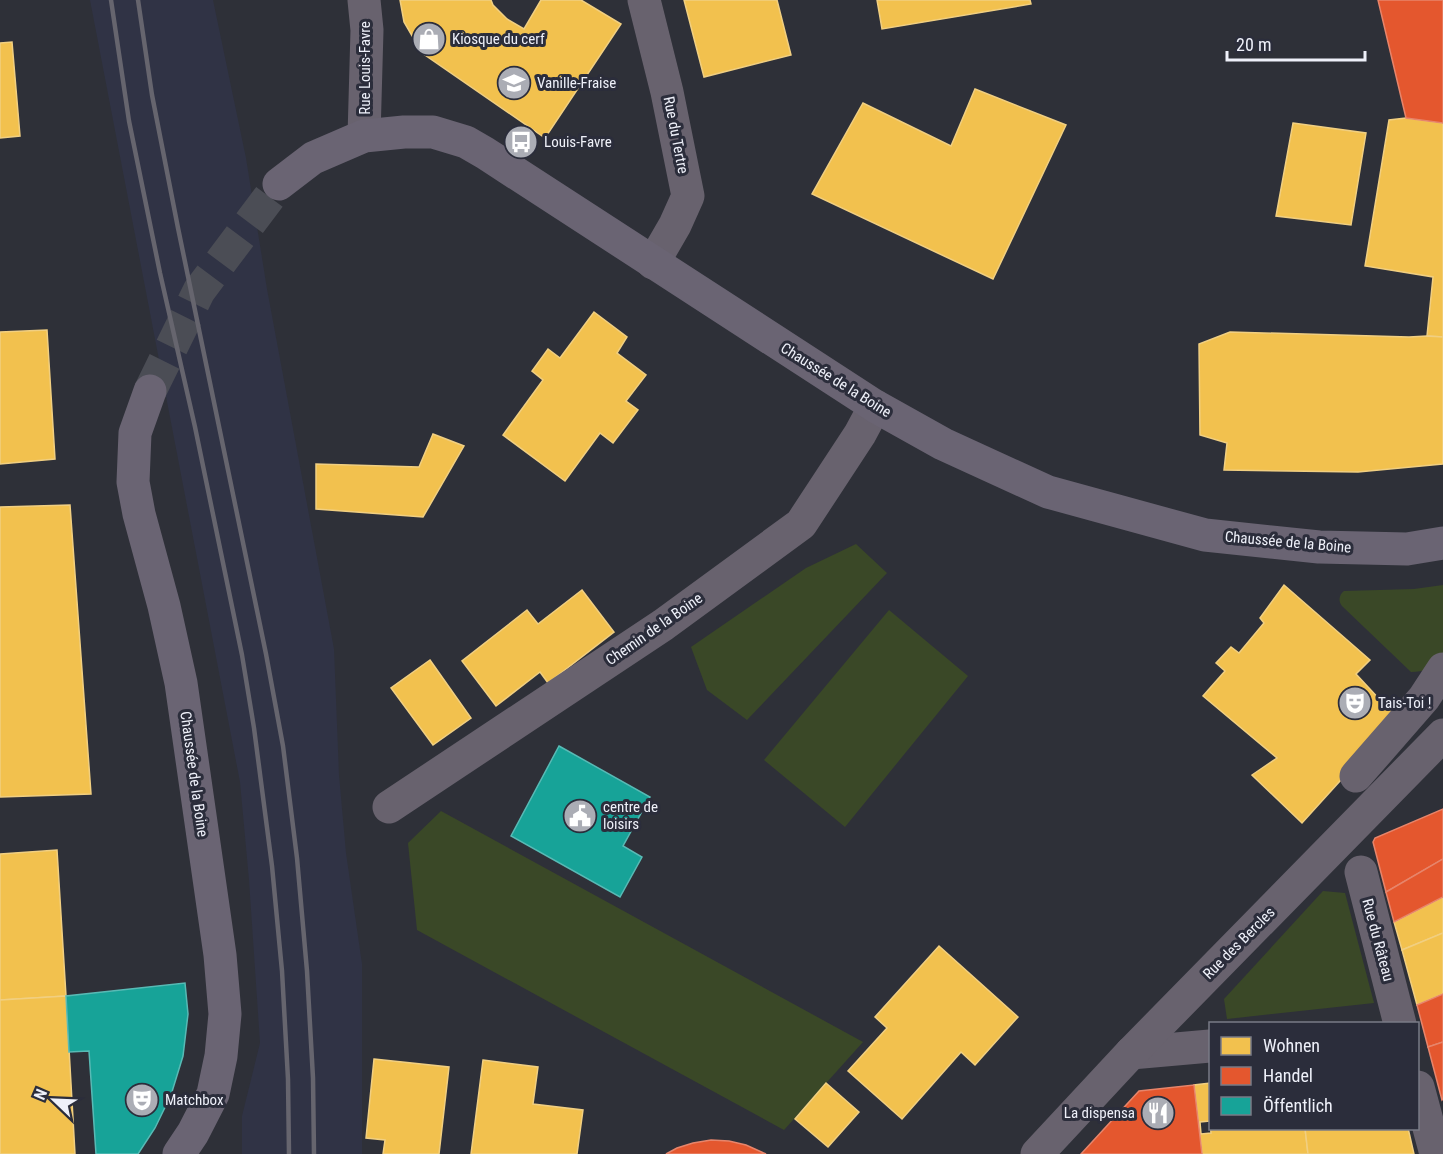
<svg xmlns="http://www.w3.org/2000/svg" width="1443" height="1154" viewBox="0 0 1443 1154" font-family="'Roboto Condensed',sans-serif">
  <rect width="100%" height="100%" fill="#2e3038"/>
  <path fill="#303345" d="M90,0H213L246,158L267,289L334,649L339,775L346,853L362,964V1154H242V1116L260,1043L249,880L240,782Z"/>
  <g fill="#3a4827">
    <path d="M856,544L887,573L747,720L707,690L691,647L806,568Z"/>
    <path d="M1443,585V662C1432,668 1424,672 1411,672L1342,606C1338,601 1339,595 1344,591L1414,589Z"/>
    <path d="M889,610L968,676L845,827L764,760Z"/>
    <path d="M441,811L863,1042L784,1130L417,930L408,843Z"/>
    <path d="M1323,891L1345,893L1374,1003L1227,1019L1224,999Z"/>
  </g>
  <g fill="#f2c14e" stroke="#f1cf81" stroke-width="1.5" fill-rule="evenodd">
    <path d="M400,0H491L493,5L507,19L524,29L541,0H581L621,24L545,138L422,53L404,22Z"/>
    <path d="M684,0H777L791,55L704,77Z"/>
    <path d="M877,0H1030L1031,4L882,29Z"/>
    <path d="M12,42L20,136L0,138V43Z"/>
    <path d="M975,89L1066,125L993,279L812,194L863,103L951,146Z"/>
    <path d="M1406,118L1443,123V337L1427,336L1433,277L1365,266L1389,120Z"/>
    <path d="M1293,123L1366,133L1351,225L1276,216Z"/>
    <path d="M594,312L627,337L617,353L646,375L626,401L638,410L613,443L600,433L565,481L503,435L543,380L532,371L548,349L560,358Z"/>
    <path d="M47,330L55,459L0,464V332Z"/>
    <path d="M1230,332L1409,337L1427,336L1443,337V464L1358,472L1224,470L1227,443L1200,435L1199,344Z"/>
    <path d="M433,434L464,446L423,517L316,509V464L419,467Z"/>
    <path d="M70,505L91,794L0,797V507Z"/>
    <path d="M1284,585L1370,660L1356,674L1382,702L1398,717L1302,823L1252,775L1277,758L1203,696L1225,671L1216,663L1231,647L1239,653L1264,623L1260,618Z"/>
    <path d="M582,590L614,632L548,683L540,672L496,706L462,661L527,610L538,624Z"/>
    <path d="M430,660L471,718L433,745L391,688Z"/>
    <path d="M57,850L66,996L0,1000V854Z"/>
    <path d="M1443,897V933L1402,950L1394,922Z"/>
    <path d="M1443,933V994L1417,1005L1402,950Z"/>
    <path d="M939,946L1018,1017L975,1065L961,1052L902,1119L848,1071L887,1028L875,1017Z"/>
    <path d="M66,996L75,1154H0V1000Z"/>
    <path d="M374,1059L449,1067L439,1154H383L385,1140L366,1138Z"/>
    <path d="M483,1060L538,1067L533,1104L583,1110L577,1154H471Z"/>
    <path d="M826,1083L859,1112L828,1147L795,1119Z"/>
    <path d="M1210,1083V1128H1305L1308,1154H1202L1194,1085ZM1210,1121L1211,1133L1201,1134L1200,1122Z"/>
    <path d="M1305,1128H1408L1414,1154H1308Z"/>
  </g>
  <g fill="#e4572e" stroke="#e7856b" stroke-width="1.5">
    <path d="M1378,0H1443V123L1406,118Z"/>
    <path d="M1443,809V859L1386,892L1373,842L1375,838Z"/>
    <path d="M1443,859V897L1394,922L1386,892Z"/>
    <path d="M1443,994V1042L1428,1047L1417,1005Z"/>
    <path d="M1443,1042V1099L1442,1100L1428,1047Z"/>
    <path d="M1194,1085L1202,1154H1081L1139,1091Z"/>
    <path d="M711,1140L729,1141L746,1145L766,1154H666L677,1148L693,1143Z"/>
  </g>
  <g fill="#17a398" stroke="#58bab5" stroke-width="1.5">
    <path d="M559,746L650,797L623,846L642,857L620,897L511,836Z"/>
    <path d="M185,983L188,1014L183,1056L171,1095L155,1128L138,1154H96L89,1051L69,1052L66,996Z"/>
  </g>
  <g fill="none" stroke-linecap="round" stroke-linejoin="round">
    <path stroke="#4b4d55" stroke-width="33" stroke-dasharray="33 16" stroke-linecap="butt" d="M150,391L199,291L279,184"/>
    <path stroke="#68626e" stroke-width="33" d="M1356,776L1424,698L1443,669"/>
    <g stroke="#68626e" stroke-width="33">
      <path d="M644,0L667,92L688,196L675,225L653,263"/>
      <path d="M364,136L367,30L364,0"/>
      <path d="M389,807L663,625L801,524L860,434L875,406"/>
      <path d="M1361,872L1400,1024"/>
      <path d="M1131,1053L1210,1046"/>
      <path d="M1418,1087L1436,1154"/>
    </g>
    <path stroke="#68626e" stroke-width="33" d="M1037,1154L1131,1053L1443,735"/>
    <g stroke="#6a6473" stroke-width="33">
      <path d="M279,184L313,158L364,136L404,132H433L466,142L485,153L875,406L943,444L1048,492L1205,535L1319,547L1407,549L1443,543"/>
      <path d="M150,391L135,433L133,482L139,514L164,606L181,683L220,955L225,1014L221,1056L213,1094L193,1133L179,1154"/>
    </g>
    <g stroke="#66656e" stroke-width="4.5">
      <path d="M111,0L129,121L160,273L195,427L242,655L254,728L272,866L282,971L288,1079L289,1154"/>
      <path d="M138,0L152,95L178,228L266,654L283,746L297,858L307,971L313,1078L314,1154"/>
    </g>
  </g>
  <defs>
    <symbol id="shop-disc" viewBox="-11 -11 22 22"><circle r="9.5" fill="#abadb5" stroke="#2b2d3b"/><path d="M-5-2.5h2.3a2.7 3.5 0 0 1 5.4 0H5L5.5 6h-11ZM-1.5-2.5h3a1.5 2.3 0 0 0-3 0Z" fill="#fff"/></symbol>
    <symbol id="school-disc" viewBox="-11 -11 22 22"><circle r="9.5" fill="#abadb5" stroke="#2b2d3b"/><path d="M0-5L7-2L0 1L-7-2ZM-4 1L0 2.5L4 1V4Q0 6-4 4Z" fill="#fff"/></symbol>
    <symbol id="bus-disc" viewBox="-11 -11 22 22"><circle r="9.5" fill="#abadb5" stroke="#2b2d3b"/><path d="M-5-6H5V4H4V6H2V4H-2V6H-4V4H-5ZM-3.5-4V0h7V-4ZM-3.5 1.2v1.5H-2V1.2ZM2 1.2v1.5H3.5V1.2Z" fill="#fff"/></symbol>
    <symbol id="theatre-disc" viewBox="-11 -11 22 22"><circle r="9.5" fill="#abadb5" stroke="#2b2d3b"/><path d="M-5-5.5Q0-4 5-5.5V0Q5 5 0 6Q-5 5-5 0ZM-3.3-2.5H-1v1.5H-3.3ZM1-2.5H3.3v1.5H1ZM-2.8 1Q0 5.5 2.8 1Z" fill="#fff"/></symbol>
    <symbol id="civic-disc" viewBox="-11 -11 22 22"><circle r="9.5" fill="#abadb5" stroke="#2b2d3b"/><path d="M-.6-6.5H3V-4.5H.6V-3L4-1V1h2V6H-6V1h2V-1L-.6-3ZM-1.2 2.5V6h2.4V2.5Z" fill="#fff"/></symbol>
    <symbol id="restaurant-disc" viewBox="-11 -11 22 22"><circle r="9.5" fill="#abadb5" stroke="#2b2d3b"/><path d="M-5-6h1v4h1v-4h1v4h1v-4h1v5L-1.5 .5V6h-2V.5L-5-1ZM5-6V6H3V1.5H1.5Q1.5-4 5-6Z" fill="#fff"/></symbol>
  </defs>
  <g fill-rule="evenodd">
    <use href="#shop-disc" x="410" y="20" width="38" height="38"/>
    <use href="#school-disc" x="495" y="64" width="38" height="38"/>
    <use href="#bus-disc" x="502" y="123" width="38" height="38"/>
    <use href="#theatre-disc" x="1336" y="684" width="38" height="38"/>
    <use href="#civic-disc" x="561" y="797" width="38" height="38"/>
    <use href="#theatre-disc" x="123" y="1081" width="38" height="38"/>
    <use href="#restaurant-disc" x="1139" y="1094" width="38" height="38"/>
  </g>
  <g text-anchor="middle" stroke-width="6" stroke-linejoin="round" paint-order="stroke">
    <g font-size="15" fill="#eef0f9" stroke="#2b2d3b" text-anchor="start">
      <text x="452" y="44">Kiosque du cerf</text>
      <text x="537" y="88">Vanille-Fraise</text>
      <text x="544" y="147">Louis-Favre</text>
      <text x="1378" y="708">Tais-Toi !</text>
      <text x="603" y="812">centre de<tspan x="603" dy="17">loisirs</tspan></text>
      <text x="165" y="1105">Matchbox</text>
      <text x="1135" y="1118" text-anchor="end">La dispensa</text>
    </g>
    <g font-size="15" fill="#eef0f9" stroke="#2b2d3b">
      <text transform="translate(365 68) rotate(-90)" y="5">Rue Louis-Favre</text>
      <text transform="translate(676 135) rotate(79)" y="5">Rue du Tertre</text>
      <text transform="translate(836 380) rotate(32)" y="5">Chaussée de la Boine</text>
      <text transform="translate(1288 542) rotate(5)" y="5">Chaussée de la Boine</text>
      <text transform="translate(654 629) rotate(-35)" y="5">Chemin de la Boine</text>
      <text transform="translate(194 774) rotate(82)" y="5">Chaussée de la Boine</text>
      <text transform="translate(1378 940) rotate(75)" y="5">Rue du Râteau</text>
      <text transform="translate(1239 943) rotate(-45)" y="5">Rue des Bercles</text>
    </g>
  </g>
  <rect x="1209" y="1022" width="210" height="108" fill="#2b2d3b" stroke="#797b87" stroke-width="1.5"/>
  <rect x="1221" y="1037" width="30" height="18" fill="#f2c14e" stroke="#797b87" stroke-width="1.5"/>
  <text x="1263" y="1052" font-size="18" fill="#eef0f9">Wohnen</text>
  <rect x="1221" y="1067" width="30" height="18" fill="#e4572e" stroke="#797b87" stroke-width="1.5"/>
  <text x="1263" y="1082" font-size="18" fill="#eef0f9">Handel</text>
  <rect x="1221" y="1097" width="30" height="18" fill="#17a398" stroke="#797b87" stroke-width="1.5"/>
  <text x="1263" y="1112" font-size="18" fill="#eef0f9">Öffentlich</text>
  <g transform="translate(54 1100) rotate(293)" stroke="#2b2d3b" stroke-width="4.5" paint-order="stroke">
  <path d="M0-4.5L10 22L0 15L-10 22Z" fill="#eef0f9"/>
  <text y="-9" font-size="16" font-weight="bold" text-anchor="middle" fill="#eef0f9">N</text>
  </g>
  <path d="M1227 51v9h138v-9" fill="none" stroke="#eef0f9" stroke-width="3"/>
  <text x="1236" y="51" font-size="18" fill="#eef0f9" stroke="#2b2d3b" stroke-width="4.5" paint-order="stroke">20 m</text>
</svg>
